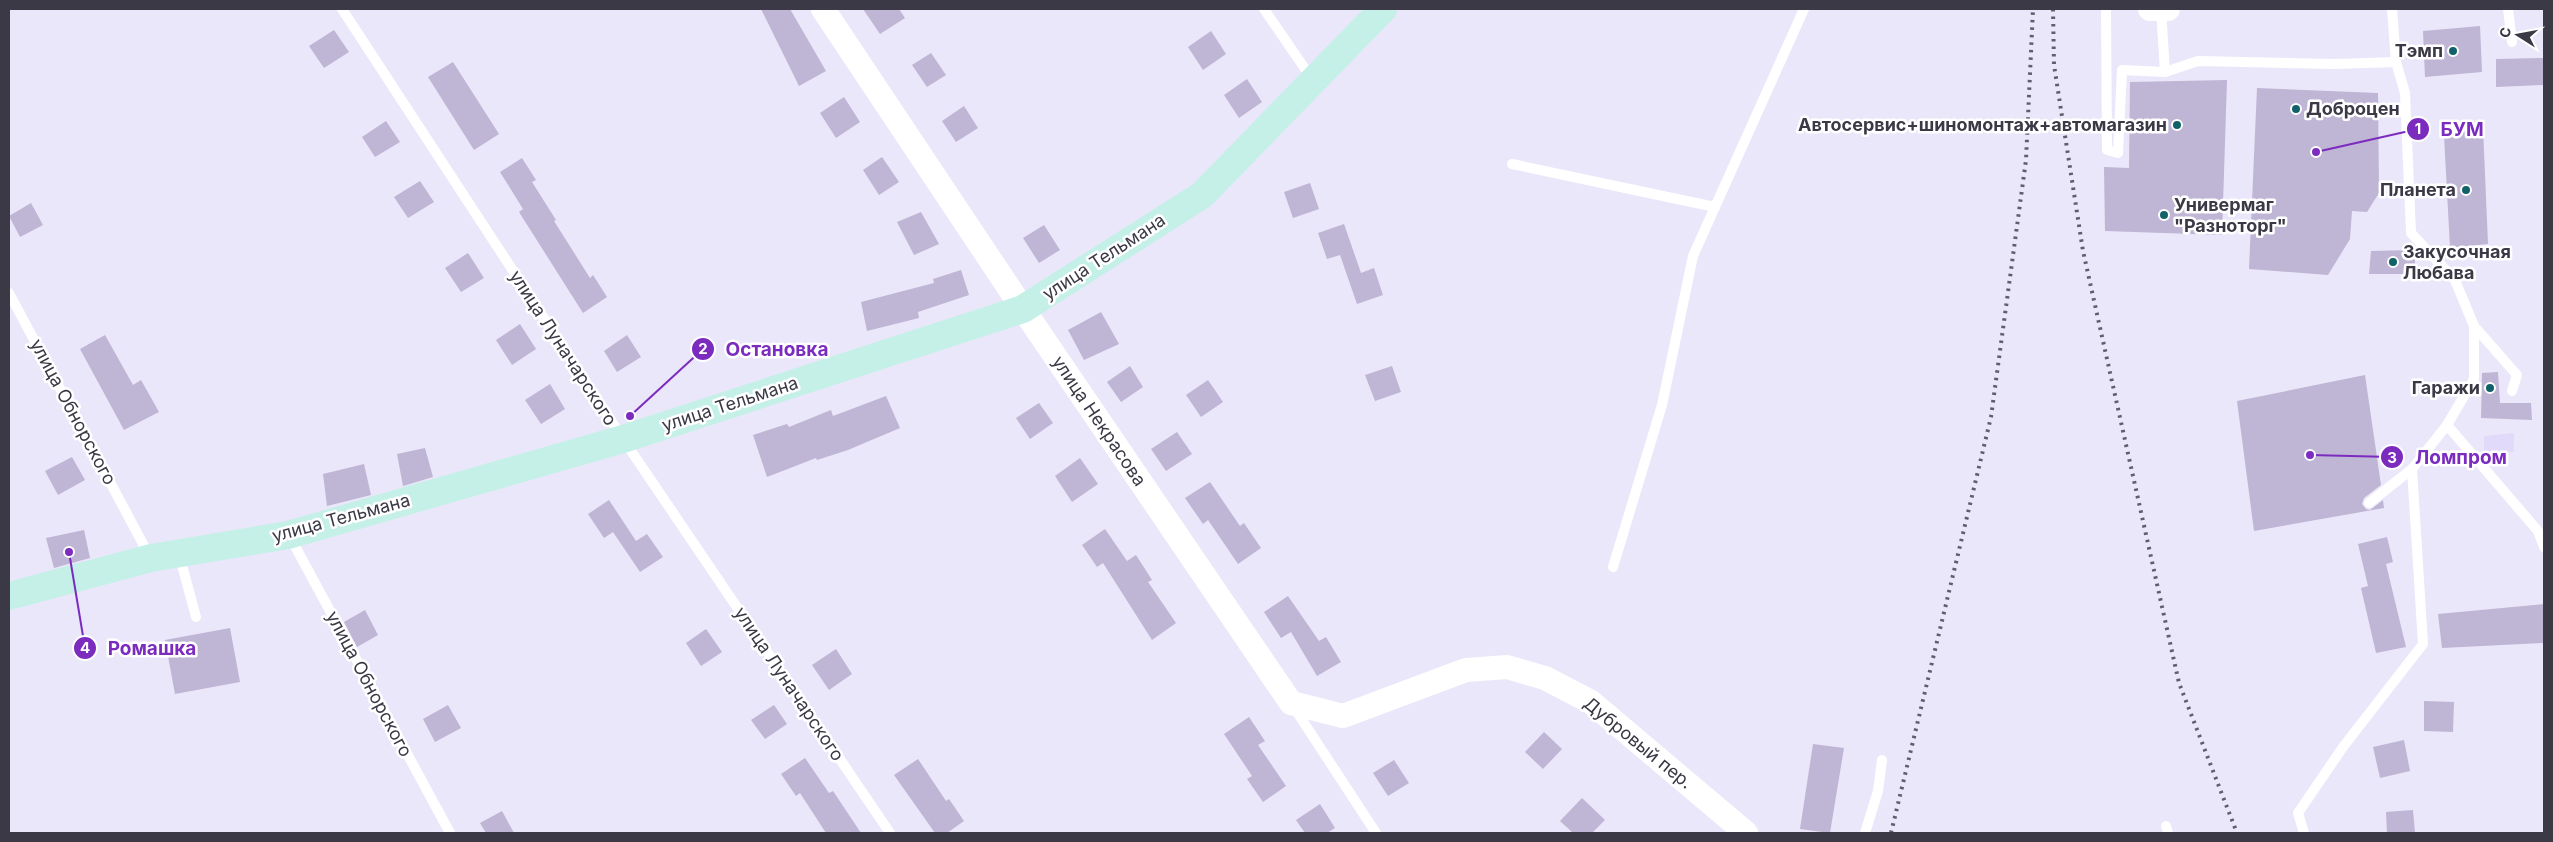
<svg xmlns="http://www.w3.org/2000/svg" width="2553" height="842" viewBox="0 0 2553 842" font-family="Inter,sans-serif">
  <rect width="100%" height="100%" fill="#ebe7fa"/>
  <path fill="#e2dafa" d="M2514,433V452L2484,454V436Z"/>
  <g fill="#bfb5d4">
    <path d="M761,9H790L826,71L799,86Z"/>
    <path d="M863,9H899L905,18L880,34Z"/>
    <path d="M2480,26L2482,72L2425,77L2423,31Z"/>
    <path d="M334,30L349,52L324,68L309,46Z"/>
    <path d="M1211,31L1226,54L1203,70L1188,47Z"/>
    <path d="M931,53L946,75L927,87L912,65Z"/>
    <path d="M2544,58V85L2496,87V59Z"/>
    <path d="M453,62L499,134L474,150L428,77Z"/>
    <path d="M1247,79L1262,102L1239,118L1224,95Z"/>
    <path d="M2227,80L2222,235L2105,231L2104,167L2129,168L2130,82Z"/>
    <path d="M2257,88L2378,93L2379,193L2367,212L2352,211L2350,239L2328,275L2249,269Z"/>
    <path d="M844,97L860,122L836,138L820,113Z"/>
    <path d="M964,106L978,128L956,142L942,121Z"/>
    <path d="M386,121L400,142L375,157L362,137Z"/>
    <path d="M2483,128L2488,244L2450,248L2444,135Z"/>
    <path d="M882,157L899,182L879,195L863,170Z"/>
    <path d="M522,158L536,180L532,182L556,220L554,221L590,278L593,275L607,297L583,313L519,212L523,209L500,172Z"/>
    <path d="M420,181L434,202L408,218L394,197Z"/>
    <path d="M1310,183L1319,209L1293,218L1284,192Z"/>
    <path d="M31,203L43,225L20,237L9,216Z"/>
    <path d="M921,212L939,244L914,255L897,222Z"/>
    <path d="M1344,224L1361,273L1374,268L1383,295L1357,304L1340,255L1327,259L1318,233Z"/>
    <path d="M1044,225L1060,250L1039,263L1023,238Z"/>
    <path d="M2414,250L2416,274H2369L2371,251Z"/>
    <path d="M468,253L484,278L461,292L445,268Z"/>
    <path d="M961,270L969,295L918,312L919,318L867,331L861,302L934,283L933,279Z"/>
    <path d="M1101,312L1119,344L1084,360L1068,330Z"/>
    <path d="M520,324L536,349L512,365L496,340Z"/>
    <path d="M105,335L133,385L141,380L159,412L124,430L80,349Z"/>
    <path d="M627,335L641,357L617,372L604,351Z"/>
    <path d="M1130,366L1143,387L1121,402L1107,382Z"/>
    <path d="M1392,366L1401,392L1375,401L1365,375Z"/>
    <path d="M2498,372L2500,403H2531L2532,420L2481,418L2482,373Z"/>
    <path d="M2365,375L2381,485L2364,498L2362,504L2366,509L2370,510L2383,500L2384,508L2254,531L2237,401Z"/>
    <path d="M1208,380L1223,402L1201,417L1186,395Z"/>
    <path d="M550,384L565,409L541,424L525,400Z"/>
    <path d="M886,396L900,428L848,450L817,460L816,458L767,477L753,435L787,424L789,427L831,410L833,416Z"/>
    <path d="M1039,403L1053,423L1030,439L1016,418Z"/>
    <path d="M1177,432L1192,454L1166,471L1151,449Z"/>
    <path d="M425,448L433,477L403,486L397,454Z"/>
    <path d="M72,457L85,480L58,495L45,471Z"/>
    <path d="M1080,458L1098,484L1072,502L1055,476Z"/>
    <path d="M364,464L371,495L327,506L323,474Z"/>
    <path d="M1210,482L1240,526L1244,523L1261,548L1238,564L1208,520L1203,524L1185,498Z"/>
    <path d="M609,500L636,541L647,534L663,557L640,572L613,532L604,538L588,514Z"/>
    <path d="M1105,529L1127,561L1136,555L1152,580L1148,582L1176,623L1152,640L1103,563L1097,567L1082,545Z"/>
    <path d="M84,530L90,558L54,568L46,538Z"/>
    <path d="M2387,537L2393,562L2386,564L2406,647L2376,653L2361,588L2368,586L2358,544Z"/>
    <path d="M1288,596L1319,641L1326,637L1341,662L1317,676L1291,632L1281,638L1264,612Z"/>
    <path d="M2544,604V643L2442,648L2438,614Z"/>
    <path d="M365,610L378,635L357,647L344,622Z"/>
    <path d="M230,628L240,682L175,694L165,640Z"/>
    <path d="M706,629L722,652L701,666L686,643Z"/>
    <path d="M836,649L852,674L829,690L812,665Z"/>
    <path d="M2424,701L2454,702L2453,732L2424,731Z"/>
    <path d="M448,705L461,728L435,742L423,719Z"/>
    <path d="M774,705L787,724L765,739L751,720Z"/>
    <path d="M1249,717L1265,741L1258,745L1286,786L1263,802L1247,779L1252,776L1224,734Z"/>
    <path d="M1544,732L1562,749L1543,769L1525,752Z"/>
    <path d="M2404,740L2410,771L2380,778L2373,747Z"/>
    <path d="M1813,744L1844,748L1830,833L1800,829Z"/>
    <path d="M805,758L829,793L833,791L861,833H826L800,793L796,796L781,774Z"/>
    <path d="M918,759L946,801L949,799L964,821L947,833H935L894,775Z"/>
    <path d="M1394,760L1409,783L1388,796L1373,773Z"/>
    <path d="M1582,798L1605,820L1592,833H1573L1560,821Z"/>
    <path d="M1320,804L1335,828L1327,833H1305L1296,820Z"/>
    <path d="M2413,810L2415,833H2387L2386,812Z"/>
    <path d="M502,811L514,833H486L480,823Z"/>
  </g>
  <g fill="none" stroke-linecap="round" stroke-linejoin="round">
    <g stroke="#fff" stroke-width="10">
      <path d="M342,9L623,439L890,833"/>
      <path d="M1264,9L1312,79"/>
      <path d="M2106,9L2107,150L2118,153L2122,70L2165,72L2198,61L2335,64L2396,62"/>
      <path d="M2161,9L2165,72"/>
      <path d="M2508,9L2512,42"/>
      <path d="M1512,164L1715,207"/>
      <path d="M9,293L150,557"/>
      <path d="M2474,326L2517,375L2512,391"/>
      <path d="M2447,425L2538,531L2544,547"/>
      <path d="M2369,503L2412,469"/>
      <path d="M289,535L450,833"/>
      <path d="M179,554L196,617"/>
      <path d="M1613,567L1662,405L1693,256L1804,9"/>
      <path d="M1293,706L1376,833"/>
      <path d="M2166,826L2168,833"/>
      <path d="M1865,833L1878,791L1882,760"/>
      <path d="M2304,833L2298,813L2343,747L2423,644L2412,469L2447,425L2474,379V326L2455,280L2411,233L2405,93L2396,62L2392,9"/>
    </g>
    <g stroke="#fff" stroke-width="24">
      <path d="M823,9L1023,309L1291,703L1343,716L1466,670L1507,667L1545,678L1591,702L1746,833"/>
      <path d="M2150,9H2168"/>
    </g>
    <path stroke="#c4f0e8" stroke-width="28" d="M9,596L151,558L288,535L623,439L1023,309L1202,195L1383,9"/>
    <g stroke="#615e6c" stroke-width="4" stroke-dasharray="2.5 5" stroke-linecap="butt">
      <path d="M2053,9L2054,65L2083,251L2179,683L2237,833"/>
      <path d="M1891,833L1991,417L2026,160L2033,9"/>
    </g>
  </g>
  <g fill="#106168" stroke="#fff" stroke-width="2">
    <circle cx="2453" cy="51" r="5"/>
    <circle cx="2296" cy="109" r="5"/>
    <circle cx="2177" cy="125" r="5"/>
    <circle cx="2466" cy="190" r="5"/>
    <circle cx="2164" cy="215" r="5"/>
    <circle cx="2393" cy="262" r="5"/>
    <circle cx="2490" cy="388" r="5"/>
  </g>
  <g text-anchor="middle" stroke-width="5" stroke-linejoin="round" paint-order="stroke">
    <g font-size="18" font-weight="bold" fill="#3c3946" stroke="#fff" text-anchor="end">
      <text x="2443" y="57">Тэмп</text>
      <text x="2306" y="115" text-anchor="start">Доброцен</text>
      <text x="2167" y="131">Автосервис+шиномонтаж+автомагазин</text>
      <text x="2456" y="196">Планета</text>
      <text x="2174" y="211" text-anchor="start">Универмаг<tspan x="2174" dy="21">"Разноторг"</tspan></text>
      <text x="2403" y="258" text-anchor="start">Закусочная<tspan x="2403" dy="21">Любава</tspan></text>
      <text x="2480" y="394">Гаражи</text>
    </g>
    <g font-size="18" fill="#3c3946" stroke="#fff">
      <text transform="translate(1104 257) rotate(-33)" y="6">улица Тельмана</text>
      <text transform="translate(563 348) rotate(57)" y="6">улица Луначарского</text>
      <text transform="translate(730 404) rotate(-18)" y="6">улица Тельмана</text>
      <text transform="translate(73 412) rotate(62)" y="6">улица Обнорского</text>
      <text transform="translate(1099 421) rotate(56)" y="6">улица Некрасова</text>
      <text transform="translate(341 518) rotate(-15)" y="6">улица Тельмана</text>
      <text transform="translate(369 684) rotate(62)" y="6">улица Обнорского</text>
      <text transform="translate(789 684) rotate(56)" y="6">улица Луначарского</text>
      <text transform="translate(1638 743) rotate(39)" y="6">Дубровый пер.</text>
    </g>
  </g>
  <path fill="none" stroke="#7b2cbf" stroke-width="2" d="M2316 152L2418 129M630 416L703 349M2310 455L2392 457M69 552L85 648"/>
  <g fill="#7b2cbf" stroke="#fff" stroke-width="2">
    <circle cx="2316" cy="152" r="5"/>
    <circle cx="630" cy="416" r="5"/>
    <circle cx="2310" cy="455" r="5"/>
    <circle cx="69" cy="552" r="5"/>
    <circle cx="2418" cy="129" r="12"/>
    <circle cx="703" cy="349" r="12"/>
    <circle cx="2392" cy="457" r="12"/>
    <circle cx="85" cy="648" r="12"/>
  </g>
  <g font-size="15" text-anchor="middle" font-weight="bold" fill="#fff">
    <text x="2418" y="134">1</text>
    <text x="703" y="354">2</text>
    <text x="2392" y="463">3</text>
    <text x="85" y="653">4</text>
  </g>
  <g font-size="19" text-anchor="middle" font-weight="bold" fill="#7b2cbf" stroke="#fff" stroke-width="5" stroke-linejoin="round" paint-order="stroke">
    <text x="2462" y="136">БУМ</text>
    <text x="777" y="356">Остановка</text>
    <text x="2461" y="464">Ломпром</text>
    <text x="152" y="655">Ромашка</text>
  </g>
  <rect width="2553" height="842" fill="none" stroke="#3c3946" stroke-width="20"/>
  <g transform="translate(2518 35) rotate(281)" stroke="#ffffff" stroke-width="4" paint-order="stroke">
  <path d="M0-4L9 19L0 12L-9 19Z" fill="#3c3946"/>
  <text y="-8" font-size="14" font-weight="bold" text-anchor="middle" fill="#3c3946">С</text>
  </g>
</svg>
